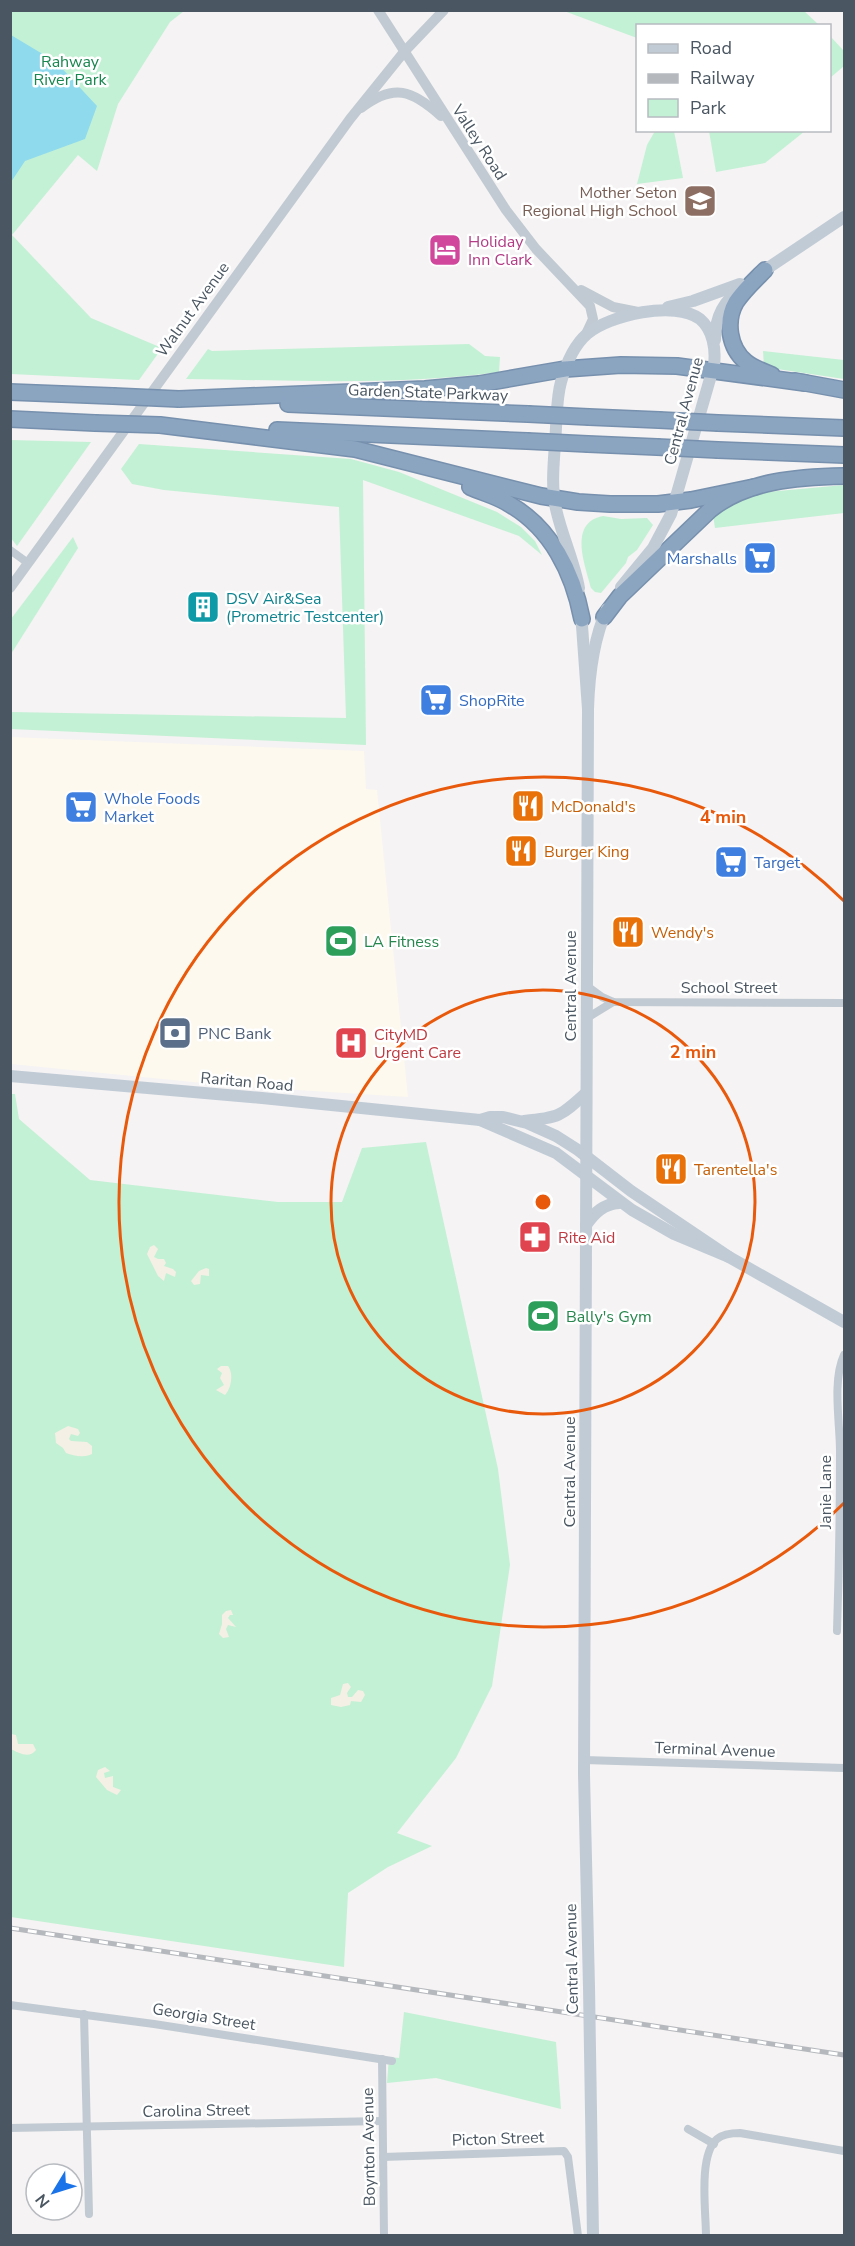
<svg xmlns="http://www.w3.org/2000/svg" width="855" height="2246" viewBox="0 0 855 2246" font-family="'Nunito Sans',sans-serif">
  <rect width="100%" height="100%" fill="#f5f3f3"/>
  <path fill="#fdf9ef" d="M10,737L364,751L366,789L377,790L408,1097L233,1086L11,1064Z"/>
  <g fill="#c3f1d5">
    <path d="M10,11H184L170,22L118,104L97,171L78,155L12,235L91,318L162,348L139,380L11,374Z"/>
    <path d="M564,11H804L819,25L638,26L637,38Z"/>
    <path d="M830,36L844,51V66L830,78Z"/>
    <path d="M655,131H674L683,178L637,184L647,145Z"/>
    <path d="M709,131V130L805,131L765,163L716,172Z"/>
    <path d="M469,344L485,356L500,357L499,372C396,386 290,380 186,379L208,349L212,351Z"/>
    <path d="M763,351L844,360V379L764,367Z"/>
    <path d="M10,440L91,442L17,546L11,538Z"/>
    <path d="M139,444L351,459L399,472L497,512L521,527L535,541L542,555L519,536L363,480L366,745L11,729V712L346,718L339,507L164,490L132,484L121,469Z"/>
    <path d="M844,485V513L715,528L713,515L746,494Z"/>
    <path d="M603,516L621,519L647,518L653,525L637,550L628,557L626,563L601,593L595,592L591,588C585,564 568,523 603,516Z"/>
    <path d="M73,537L78,548L11,654V619Z"/>
    <path d="M11,1094H15L19,1119L90,1180L278,1202H342L362,1148L426,1142L498,1469L510,1565L492,1686L456,1758L397,1833L432,1846L388,1867L348,1893L344,1967L11,1917Z"/>
    <path d="M404,2012L556,2042L561,2109L436,2078L387,2083L389,2057L399,2058Z"/>
  </g>
  <g fill="#f5f0e5">
    <path d="M154,1245L158,1249L154,1257L158,1259H164L166,1263L164,1266L173,1269L176,1272L175,1277L166,1273L164,1281L158,1276L147,1254L150,1247Z"/>
    <path d="M206,1268L209,1269V1276L201,1275L200,1284L194,1285L191,1281L199,1271Z"/>
    <path d="M221,1366H228C234,1374 231,1389 225,1395L216,1390L224,1385L220,1378L222,1373L217,1369Z"/>
    <path d="M68,1426L78,1429L80,1433L78,1436L71,1434L69,1439L71,1441L87,1442L92,1446V1454C84,1458 74,1456 66,1453L63,1448L56,1443L55,1433Z"/>
    <path d="M231,1610L233,1615H230L228,1618L236,1627L228,1625L226,1629L229,1637L223,1638L219,1634L222,1624V1615L226,1611Z"/>
    <path d="M348,1683L351,1687L347,1693L348,1697H352L358,1690L363,1691L365,1695L361,1702L351,1701L350,1705L341,1707L331,1705V1698L340,1695L343,1684Z"/>
    <path d="M11,1734L16,1735L18,1744H33L36,1750C29,1759 19,1753 11,1749Z"/>
    <path d="M105,1767L110,1771L104,1773L105,1778L113,1776V1787L121,1790L117,1795L107,1790L96,1777L98,1770Z"/>
  </g>
  <path fill="#90daee" d="M11,35L56,62L97,106L85,139L25,161L11,182Z"/>
  <g fill="none" stroke-linecap="round" stroke-linejoin="round">
    <defs>
      <g id="motorway">
        <path d="M765,270C755,280 744,290 736,302C725,321 729,348 746,362C753,368 763,371 772,375"/>
        <path d="M795,381L844,390"/>
        <path d="M10,392L113,396"/>
        <path d="M179,399L425,389L479,384L565,369L621,365L677,366L805,383"/>
        <path d="M288,404L528,414"/>
        <path d="M589,417L659,420"/>
        <path d="M10,419L95,423"/>
        <path d="M718,423L844,428"/>
        <path d="M160,425L355,449L541,496L578,502L610,504H658L691,500L754,487"/>
        <path d="M277,430L527,441"/>
        <path d="M588,444L657,447"/>
        <path d="M718,450L844,455"/>
        <path d="M470,487C483,493 497,496 509,504C551,528 573,572 582,619"/>
        <path d="M604,617L620,596L710,510C747,480 799,477 844,476"/>
      </g>
    </defs>
    <use href="#motorway" stroke="#7690ad" stroke-width="18"/>
    <g stroke="#c1cad2" stroke-width="8">
      <path d="M10,550L28,563"/>
      <path d="M587,986L602,997L613,1002L844,1003"/>
      <path d="M587,1018L613,1002"/>
      <path d="M837,1631C839,1571 840,1511 840,1451C840,1423 832,1381 844,1355"/>
      <path d="M584,1760L844,1768"/>
      <path d="M10,2005L154,2024L392,2061"/>
      <path d="M84,2014L89,2214"/>
      <path d="M382,2059L384,2236"/>
      <path d="M10,2128L382,2121"/>
      <path d="M688,2129L714,2144"/>
      <path d="M383,2157L564,2151L568,2157L578,2236"/>
      <path d="M706,2236C706,2212 698,2155 717,2139C723,2134 732,2133 740,2133L844,2151"/>
    </g>
    <g stroke="#c1cad2" stroke-width="10">
      <path d="M378,10L506,210L536,249L590,306L593,319L586,334"/>
      <path d="M361,108C394,83 412,90 441,116"/>
      <path d="M581,290L613,307L638,312"/>
      <path d="M10,588L350,119L404,52L444,10"/>
    </g>
    <g stroke="#c1cbd6" stroke-width="12">
      <path d="M759,274L844,217"/>
      <path d="M668,307L693,301L740,284"/>
      <path d="M715,340C715,316 724,301 743,286"/>
      <path d="M579,588C574,561 562,536 556,509C550,483 555,454 556,427C557,412 557,396 561,382C566,364 573,346 587,334C609,315 675,300 700,319C713,330 716,349 714,365L671,514L653,548L621,587"/>
      <path d="M581,612L588,709"/>
      <path d="M10,1076L262,1098L480,1120L556,1153L632,1210L674,1234L729,1257"/>
      <path d="M480,1120L490,1117H503L527,1123L556,1136L578,1150L631,1191L729,1257L844,1322"/>
      <path d="M524,1121C559,1118 561,1116 586,1093"/>
      <path d="M586,1225C595,1212 604,1204 619,1203"/>
      <path d="M589,1987L584,1774L588,709C589,675 593,640 607,609"/>
      <path d="M590,2050L593,2236"/>
    </g>
    <use href="#motorway" stroke="#8ba5c1" stroke-width="15"/>
    <defs>
      <path id="rail" d="M10,1928L844,2055"/>
    </defs>
    <use href="#rail" stroke="#b5b8bd" stroke-width="5"/>
    <use href="#rail" stroke="#fff" stroke-width="3" stroke-dasharray="9" stroke-linecap="butt"/>
    <defs>
      <g id="motorway-bridge">
        <path d="M113,396L179,399"/>
        <path d="M528,414L589,417"/>
        <path d="M659,420L718,423"/>
        <path d="M95,423L160,425"/>
        <path d="M527,441L588,444"/>
        <path d="M657,447L718,450"/>
      </g>
    </defs>
    <use href="#motorway-bridge" stroke="#7690ad" stroke-width="18" stroke-linecap="butt"/>
    <path stroke="#c1cbd6" stroke-width="12" d="M589,1987L590,2050"/>
    <use href="#motorway-bridge" stroke="#8ba5c1" stroke-width="15"/>
  </g>
  <g fill="none" stroke="#e8590c" stroke-width="3">
    <circle cx="543" cy="1202" r="212"/>
    <path d="M844 1503A425 425 0 1 1 844 901"/>
  </g>
  <defs>
    <symbol id="school-square" viewBox="-11 -11 22 22"><rect x="-9" y="-9" width="18" height="18" rx="4" fill="#8d6e63" stroke="#fff"/><path d="M0-5L7-2L0 1L-7-2ZM-4 1L0 2.5L4 1V4Q0 6-4 4Z" fill="#fff"/></symbol>
    <symbol id="hotel-square" viewBox="-11 -11 22 22"><rect x="-9" y="-9" width="18" height="18" rx="4" fill="#d1479c" stroke="#fff"/><path d="M-6-4.5h1.5V1H6V5H4.5V3h-9V5H-6ZM-4 0a1.8 1.8 0 1 1 3.6 0ZM.5 0V-2.5h3Q6-2.5 6 0Z" fill="#fff"/></symbol>
    <symbol id="supermarket-square" viewBox="-11 -11 22 22"><rect x="-9" y="-9" width="18" height="18" rx="4" fill="#3f7fe0" stroke="#fff"/><path d="M-6-5.5h2.5l.6 2H6L4.5 2H-2.5L-4.4-4H-6ZM-1.5 3.2a1.3 1.3 0 1 0 .1 0ZM3 3.2a1.3 1.3 0 1 0 .1 0Z" fill="#fff"/></symbol>
    <symbol id="building-square" viewBox="-11 -11 22 22"><rect x="-9" y="-9" width="18" height="18" rx="4" fill="#0f9aa8" stroke="#fff"/><path d="M-4-6H4V6H1V3H-1V6H-4ZM-2.5-4.3h1.7v1.8h-1.7ZM.8-4.3h1.7v1.8H.8ZM-2.5-1h1.7V.8h-1.7ZM.8-1h1.7V.8H.8Z" fill="#fff"/></symbol>
    <symbol id="restaurant-square" viewBox="-11 -11 22 22"><rect x="-9" y="-9" width="18" height="18" rx="4" fill="#e8710a" stroke="#fff"/><path d="M-5-6h1v4h1v-4h1v4h1v-4h1v5L-1.5 .5V6h-2V.5L-5-1ZM5-6V6H3V1.5H1.5Q1.5-4 5-6Z" fill="#fff"/></symbol>
    <symbol id="stadium-square" viewBox="-11 -11 22 22"><rect x="-9" y="-9" width="18" height="18" rx="4" fill="#2e9e5b" stroke="#fff"/><path d="M0-5a6.5 5 0 1 0 0 10a6.5 5 0 1 0 0-10ZM-3.5-1.8h7v3.6h-7Z" fill="#fff"/></symbol>
    <symbol id="bank-square" viewBox="-11 -11 22 22"><rect x="-9" y="-9" width="18" height="18" rx="4" fill="#5c6f8a" stroke="#fff"/><path d="M-6-4H6V4H-6ZM0-2.3a2.3 2.3 0 1 0 0 4.6a2.3 2.3 0 1 0 0-4.6Z" fill="#fff"/></symbol>
    <symbol id="hospital-square" viewBox="-11 -11 22 22"><rect x="-9" y="-9" width="18" height="18" rx="4" fill="#e0444e" stroke="#fff"/><path d="M-5-5h3v3.5h4V-5h3V5h-3V1.5h-4V5h-3Z" fill="#fff"/></symbol>
    <symbol id="pharmacy-square" viewBox="-11 -11 22 22"><rect x="-9" y="-9" width="18" height="18" rx="4" fill="#e0444e" stroke="#fff"/><path d="M-2-6h4v4h4v4h-4v4h-4v-4h-4v-4h4Z" fill="#fff"/></symbol>
  </defs>
  <g fill-rule="evenodd">
    <use href="#school-square" x="681" y="182" width="38" height="38"/>
    <use href="#hotel-square" x="426" y="231" width="38" height="38"/>
    <use href="#supermarket-square" x="741" y="539" width="38" height="38"/>
    <use href="#building-square" x="184" y="588" width="38" height="38"/>
    <use href="#supermarket-square" x="417" y="681" width="38" height="38"/>
    <use href="#restaurant-square" x="509" y="787" width="38" height="38"/>
    <use href="#supermarket-square" x="62" y="788" width="38" height="38"/>
    <use href="#restaurant-square" x="502" y="832" width="38" height="38"/>
    <use href="#supermarket-square" x="712" y="843" width="38" height="38"/>
    <use href="#restaurant-square" x="609" y="913" width="38" height="38"/>
    <use href="#stadium-square" x="322" y="922" width="38" height="38"/>
    <use href="#bank-square" x="156" y="1014" width="38" height="38"/>
    <use href="#hospital-square" x="332" y="1024" width="38" height="38"/>
    <use href="#restaurant-square" x="652" y="1150" width="38" height="38"/>
    <use href="#pharmacy-square" x="516" y="1218" width="38" height="38"/>
    <use href="#stadium-square" x="524" y="1297" width="38" height="38"/>
  </g>
  <g text-anchor="middle" stroke-width="5" stroke-linejoin="round" paint-order="stroke">
    <g font-size="16" fill="#17864f" stroke="#fff">
      <text x="70" y="67">Rahway<tspan x="70" dy="18">River Park</tspan></text>
    </g>
    <g font-size="16" fill="#4a5661" stroke="#fff">
      <text transform="translate(480 142) rotate(57)" y="6">Valley Road</text>
      <text transform="translate(192 309) rotate(-54)" y="6">Walnut Avenue</text>
      <text transform="translate(428 392) rotate(2)" y="6">Garden State Parkway</text>
      <text transform="translate(683 411) rotate(-75)" y="6">Central Avenue</text>
      <text transform="translate(570 986) rotate(-90)" y="6">Central Avenue</text>
      <text x="729" y="993">School Street</text>
      <text transform="translate(247 1081) rotate(5)" y="6">Raritan Road</text>
      <text transform="translate(569 1472) rotate(-90)" y="6">Central Avenue</text>
      <text transform="translate(825 1492) rotate(-90)" y="6">Janie Lane</text>
      <text transform="translate(715 1749) rotate(2)" y="6">Terminal Avenue</text>
      <text transform="translate(571 1959) rotate(-91)" y="6">Central Avenue</text>
      <text transform="translate(204 2016) rotate(9)" y="6">Georgia Street</text>
      <text transform="translate(196 2110) rotate(-1)" y="6">Carolina Street</text>
      <text transform="translate(498 2138) rotate(-2)" y="6">Picton Street</text>
      <text transform="translate(368 2147) rotate(-91)" y="6">Boynton Avenue</text>
    </g>
    <g font-size="16" fill="#785e54" stroke="#fff" text-anchor="end">
      <text x="677" y="198">Mother Seton<tspan x="677" dy="18">Regional High School</tspan></text>
    </g>
    <g font-size="16" fill="#b23c85" stroke="#fff" text-anchor="start">
      <text x="468" y="247">Holiday<tspan x="468" dy="18">Inn Clark</tspan></text>
    </g>
    <g font-size="16" fill="#366cbe" stroke="#fff" text-anchor="start">
      <text x="737" y="564" text-anchor="end">Marshalls</text>
      <text x="459" y="706">ShopRite</text>
      <text x="104" y="804">Whole Foods<tspan x="104" dy="18">Market</tspan></text>
      <text x="754" y="868">Target</text>
    </g>
    <g font-size="16" fill="#0d838f" stroke="#fff" text-anchor="start">
      <text x="226" y="604">DSV Air&amp;Sea<tspan x="226" dy="18">(Prometric Testcenter)</tspan></text>
    </g>
    <g font-size="16" fill="#c56008" stroke="#fff" text-anchor="start">
      <text x="551" y="812">McDonald's</text>
      <text x="544" y="857">Burger King</text>
      <text x="651" y="938">Wendy's</text>
      <text x="694" y="1175">Tarentella's</text>
    </g>
    <g font-size="16" fill="#27864d" stroke="#fff" text-anchor="start">
      <text x="364" y="947">LA Fitness</text>
      <text x="566" y="1322">Bally's Gym</text>
    </g>
    <g font-size="16" fill="#4e5e75" stroke="#fff" text-anchor="start">
      <text x="198" y="1039">PNC Bank</text>
    </g>
    <g font-size="16" fill="#be3a42" stroke="#fff" text-anchor="start">
      <text x="374" y="1040">CityMD<tspan x="374" dy="18">Urgent Care</tspan></text>
      <text x="558" y="1243">Rite Aid</text>
    </g>
  </g>
  <circle cx="543" cy="1202" r="9" fill="#e8590c" stroke="#fff" stroke-width="3"/>
  <g font-size="18" text-anchor="middle" font-weight="bold" fill="#e8590c" stroke="#fff" stroke-width="5" stroke-linejoin="round" paint-order="stroke">
    <text x="723" y="823">4 min</text>
    <text x="693" y="1058">2 min</text>
  </g>
  <rect width="855" height="2246" fill="none" stroke="#4a5661" stroke-width="24"/>
  <rect x="636" y="24" width="195" height="108" fill="#ffffff" stroke="#b7bbc0" stroke-width="1.5"/>
  <rect x="648" y="44" width="30" height="9" fill="#c1cbd6" stroke="#b7bbc0" stroke-width="1.5"/>
  <text x="690" y="54" font-size="18" fill="#4a5661">Road</text>
  <rect x="648" y="74" width="30" height="9" fill="#b5b8bd" stroke="#b7bbc0" stroke-width="1.5"/>
  <text x="690" y="84" font-size="18" fill="#4a5661">Railway</text>
  <rect x="648" y="99" width="30" height="18" fill="#c3f1d5" stroke="#b7bbc0" stroke-width="1.5"/>
  <text x="690" y="114" font-size="18" fill="#4a5661">Park</text>
  <g transform="translate(54 2192) rotate(232)"><circle r="28" fill="#ffffff" stroke="#b7bbc0" stroke-width="1.5"/>
  <path d="M0-4.5L10 22L0 15L-10 22Z" fill="#1a73e8"/>
  <text y="-9" font-size="16" font-weight="bold" text-anchor="middle" fill="#4a5661">N</text>
  </g>
</svg>
